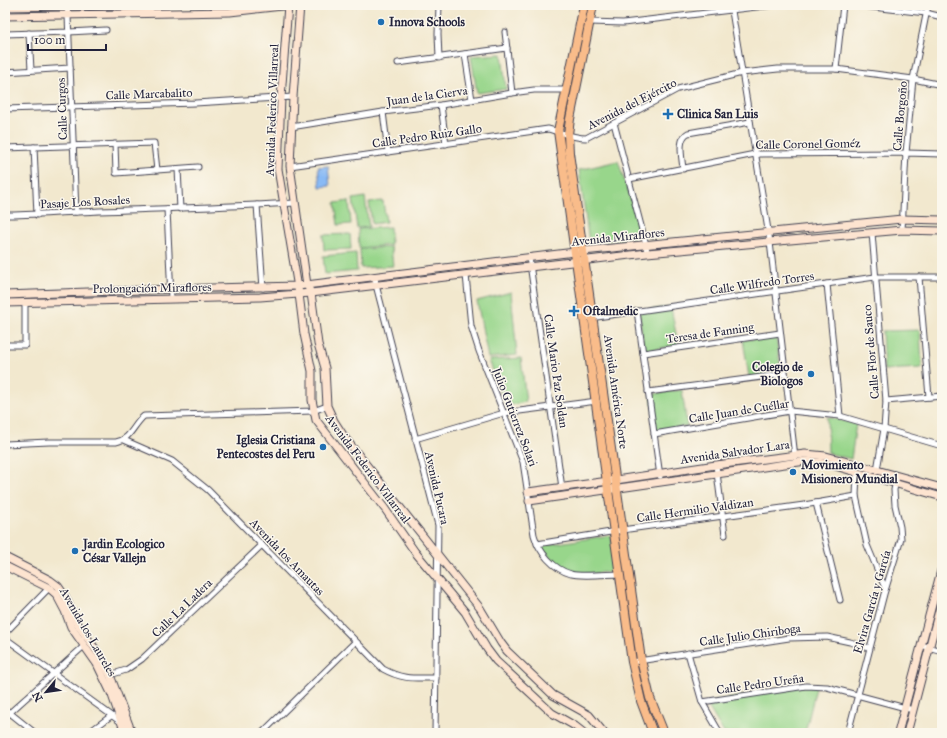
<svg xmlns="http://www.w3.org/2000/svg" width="947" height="738" viewBox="0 0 947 738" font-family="'IM FELL Great Primer',serif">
  <rect width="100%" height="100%" fill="#fbf7ec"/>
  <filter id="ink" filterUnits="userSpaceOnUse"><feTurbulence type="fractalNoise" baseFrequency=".025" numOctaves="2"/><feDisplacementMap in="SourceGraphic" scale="8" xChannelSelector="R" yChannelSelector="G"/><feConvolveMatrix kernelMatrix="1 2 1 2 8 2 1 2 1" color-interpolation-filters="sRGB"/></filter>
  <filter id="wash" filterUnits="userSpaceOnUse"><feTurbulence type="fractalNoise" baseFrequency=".012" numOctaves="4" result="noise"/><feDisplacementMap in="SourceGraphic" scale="16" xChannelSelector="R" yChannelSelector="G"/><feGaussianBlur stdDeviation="0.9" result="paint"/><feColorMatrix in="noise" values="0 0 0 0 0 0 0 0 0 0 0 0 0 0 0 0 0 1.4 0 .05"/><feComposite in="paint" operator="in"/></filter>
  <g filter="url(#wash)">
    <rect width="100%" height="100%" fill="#f2e8ce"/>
    <g fill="#98d68b" stroke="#5d7c63">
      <path d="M502,54L506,89L477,93L471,56Z"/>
      <path d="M618,161L643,237L589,242L579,170Z"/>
      <path d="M365,197L369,227L357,228L353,199Z"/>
      <path d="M349,201L351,224L338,225L335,203Z"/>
      <path d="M383,201L386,222L372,224L369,202Z"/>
      <path d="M390,227L391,245L359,248L358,229Z"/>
      <path d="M350,234L351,249L324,250L323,235Z"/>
      <path d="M391,247L393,266L361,268L360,249Z"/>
      <path d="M356,253L357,271L325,274L323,256Z"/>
      <path d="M511,292L517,355L488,358L477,301Z"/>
      <path d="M671,307L678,345L644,351L639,310Z"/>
      <path d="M920,330L922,368L884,370L882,331Z"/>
      <path d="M776,337L781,371L749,377L743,340Z"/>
      <path d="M521,358L526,402L506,406L489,360Z"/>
      <path d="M682,390L687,426L656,431L651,394Z"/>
      <path d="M827,417L856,424L851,459L828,453Z"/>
      <path d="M611,535L616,571C603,572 585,576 572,571C559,566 548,555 539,546Z"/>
      <path d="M817,684L805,733H724L706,703L799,685Z"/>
    </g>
    <path fill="#89baf5" stroke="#566e98" d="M328,166L330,186L320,187L318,167Z"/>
  </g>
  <g filter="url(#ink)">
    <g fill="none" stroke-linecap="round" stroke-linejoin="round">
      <defs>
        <g id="street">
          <path d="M731,5L770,242L795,457"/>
          <path d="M854,5L926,13L942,17"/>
          <path d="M67,6L68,16L76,212"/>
          <path d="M590,22L623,23L774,5"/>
          <path d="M505,32L512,93"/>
          <path d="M29,33L31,70"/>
          <path d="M5,34L69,32L106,30"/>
          <path d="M465,54L472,100"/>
          <path d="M439,58L438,34L439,5"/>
          <path d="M398,63L507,48"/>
          <path d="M836,69L843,5"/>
          <path d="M5,72L70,68"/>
          <path d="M441,105L446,144"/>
          <path d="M5,109L195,103L293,97"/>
          <path d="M383,112L388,152"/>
          <path d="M614,123L646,245L647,253"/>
          <path d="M291,127L383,112L441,105L512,93L534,90H565"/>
          <path d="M115,144L116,173L198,167"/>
          <path d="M34,147L37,215"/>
          <path d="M5,148L154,143L157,170"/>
          <path d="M290,166L548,129C561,132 573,138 586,138L678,89L742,73L778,69H836L913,79L942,85"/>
          <path d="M178,169L180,209"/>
          <path d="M683,169C682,157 677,139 688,133L750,122"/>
          <path d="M629,179L755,154L906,153L942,154"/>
          <path d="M257,205L263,288"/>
          <path d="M167,209L171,298"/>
          <path d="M5,215C30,215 54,213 78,212C151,209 223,207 295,203"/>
          <path d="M902,230L906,153L913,79L928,5"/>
          <path d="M872,233L886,401L884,429L877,470"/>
          <path d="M529,257L562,488"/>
          <path d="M466,275L471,326L479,351L523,462L534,535C539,552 553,569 571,574C580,577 609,574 620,574"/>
          <path d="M375,276L376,285L438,525L435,733"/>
          <path d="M919,277L929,397"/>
          <path d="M827,284L840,416"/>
          <path d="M637,311L660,476"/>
          <path d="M590,318L875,277H942"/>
          <path d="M5,345H25V302"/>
          <path d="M643,353L780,333"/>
          <path d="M648,392L785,374"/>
          <path d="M886,401L942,396"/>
          <path d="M654,434L790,411L840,416L942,446"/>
          <path d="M415,439L504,413L597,401"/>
          <path d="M124,440L172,461L208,490L383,669C403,680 414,678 436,678"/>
          <path d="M5,444L49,442H116C131,439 133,425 144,416L313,411L327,406"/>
          <path d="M716,465L725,535"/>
          <path d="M857,472L856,496L867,545L885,588"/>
          <path d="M816,503L840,600"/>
          <path d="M537,544L629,529L804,505L856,496"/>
          <path d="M5,633L49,588"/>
          <path d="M5,638L122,723"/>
          <path d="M921,645L942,651"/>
          <path d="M688,653L702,702L720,733"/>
          <path d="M632,662L789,638L827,637L850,642L869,648"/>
          <path d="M110,675L126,670L142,659L262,545"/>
          <path d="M702,702L806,686L827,687L913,710"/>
          <path d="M5,709L35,733"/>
          <path d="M5,717L84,646"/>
          <path d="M88,733L111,716"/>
          <path d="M262,733L355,642"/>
          <path d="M848,733L884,594L901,539L900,527L895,505L894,490L897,476"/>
        </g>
        <g id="secondary">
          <path d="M288,5L281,98L278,169L299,294L304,334L312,371V400L316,420L385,509L415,552L465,612L487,649L496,661L552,713L575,726L584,733"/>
          <path d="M300,5L293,97L290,166L307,285L311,293L318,344L325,368L327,406L334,421L345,438L480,608L501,643L507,651L553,695L589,715L604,733"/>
          <path d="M5,7L144,5"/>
          <path d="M5,16L230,12L291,5"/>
          <path d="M5,295L171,289L298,286L583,251L902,219L942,220"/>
          <path d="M5,303L260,297L311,293L647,253L902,230L942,231"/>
          <path d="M528,492L616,480L716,465L805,454L826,456L942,488"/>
          <path d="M529,501L806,461L825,463L942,497"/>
          <path d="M5,557L50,580L58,586L65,596L77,624L96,650L110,675L132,733"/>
          <path d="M5,566L49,588L56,594L65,611L71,627L97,664L112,695L125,733"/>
          <path d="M898,733L942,567"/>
          <path d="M907,733L942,599"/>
        </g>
        <g id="primary">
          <path d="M584,5L558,131L632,662L641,701L653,733"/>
          <path d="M593,5L570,119L568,134L569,153L641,660L650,698L664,733"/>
        </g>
      </defs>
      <use href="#street" stroke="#414051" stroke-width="7"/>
      <use href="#secondary" stroke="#414051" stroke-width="9"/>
      <use href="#primary" stroke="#414051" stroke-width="10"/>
      <use href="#street" stroke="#fff" stroke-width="5"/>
      <use href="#secondary" stroke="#fde4d0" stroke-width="7"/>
      <use href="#primary" stroke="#f9bc8a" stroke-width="8"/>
    </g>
  </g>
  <g fill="#1f6fb2" stroke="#fbf7ec" stroke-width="1.5">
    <circle cx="381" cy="22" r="4"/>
    <path d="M666 108h4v4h4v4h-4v4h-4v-4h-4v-4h4z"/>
    <path d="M572 305h4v4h4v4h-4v4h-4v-4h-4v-4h4z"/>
    <circle cx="811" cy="374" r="4"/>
    <circle cx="323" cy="447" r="4"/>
    <circle cx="793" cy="472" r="4"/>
    <circle cx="75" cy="551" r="4"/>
  </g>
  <g text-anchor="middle" stroke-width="3" stroke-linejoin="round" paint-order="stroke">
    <g font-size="12" font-weight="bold" fill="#22223b" stroke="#fbf7ec" text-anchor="start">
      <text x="389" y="26">Innova Schools</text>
      <text x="677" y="118">Clinica San Luis</text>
      <text x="583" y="315">Oftalmedic</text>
      <text x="803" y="371" text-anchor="end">Colegio de<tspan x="803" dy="14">Biologos</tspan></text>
      <text x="315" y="444" text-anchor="end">Iglesia Cristiana<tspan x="315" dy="14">Pentecostes del Peru</tspan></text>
      <text x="801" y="469">Movimiento<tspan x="801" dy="14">Misionero Mundial</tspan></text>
      <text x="83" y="548">Jardin Ecologico<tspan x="83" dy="14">César Vallejn</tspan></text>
    </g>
    <g font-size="12" fill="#22223b" stroke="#fbf7ec">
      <text transform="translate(149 94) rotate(-2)" y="4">Calle Marcabalito</text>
      <text transform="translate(427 96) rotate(-8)" y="4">Juan de la Cierva</text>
      <text transform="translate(632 104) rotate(-27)" y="4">Avenida del Ejército</text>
      <text transform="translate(62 109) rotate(-92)" y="4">Calle Curgos</text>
      <text transform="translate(272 110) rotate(-88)" y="4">Avenida Federico Villarreal</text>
      <text transform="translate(900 116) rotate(-85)" y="4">Calle Borgoño</text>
      <text transform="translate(427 136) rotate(-8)" y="4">Calle Pedro Ruiz Gallo</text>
      <text transform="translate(808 144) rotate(-1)" y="4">Calle Coronel Goméz</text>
      <text transform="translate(85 202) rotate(-3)" y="4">Pasaje Los Rosales</text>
      <text transform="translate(618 237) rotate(-6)" y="4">Avenida Miraflores</text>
      <text transform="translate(762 283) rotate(-8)" y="4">Calle Wilfredo Torres</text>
      <text transform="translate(152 288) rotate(-1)" y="4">Prolongación Miraflores</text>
      <text transform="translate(710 333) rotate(-8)" y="4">Teresa de Fanning</text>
      <text transform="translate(871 352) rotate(-95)" y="4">Calle Flor de Sauco</text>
      <text transform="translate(556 371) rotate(82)" y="4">Calle Mario Paz Soldan</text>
      <text transform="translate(616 392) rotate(82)" y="4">Avenida América Norte</text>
      <text transform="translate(739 411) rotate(-9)" y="4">Calle Juan de Cuéllar</text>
      <text transform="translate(515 417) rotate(69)" y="4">Julio Gutierrez Solari</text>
      <text transform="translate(735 452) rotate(-8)" y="4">Avenida Salvador Lara</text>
      <text transform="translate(368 469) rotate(53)" y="4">Avenida Federico Villarreal</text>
      <text transform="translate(437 488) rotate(77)" y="4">Avenida Pucara</text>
      <text transform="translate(695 510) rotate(-8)" y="4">Calle Hermilio Valdizan</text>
      <text transform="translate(287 557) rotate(46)" y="4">Avenida los Amautas</text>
      <text transform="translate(872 602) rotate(-74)" y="4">Elvira García y García</text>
      <text transform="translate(182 608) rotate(-44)" y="4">Calle La Ladera</text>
      <text transform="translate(88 632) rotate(60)" y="4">Avenida los Laureles</text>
      <text transform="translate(750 635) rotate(-8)" y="4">Calle Julio Chiriboga</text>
      <text transform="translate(760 684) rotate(-8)" y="4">Calle Pedro Ureña</text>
    </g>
  </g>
  <rect width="947" height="738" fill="none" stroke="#fbf7ec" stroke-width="20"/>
  <g transform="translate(46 692) rotate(241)" stroke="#fbf7ec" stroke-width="3" paint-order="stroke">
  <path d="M0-3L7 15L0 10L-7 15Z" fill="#22223b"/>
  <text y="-6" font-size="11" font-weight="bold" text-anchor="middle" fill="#22223b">N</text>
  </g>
  <path d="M28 44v6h78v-6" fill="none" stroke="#22223b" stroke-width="2"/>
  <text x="34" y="44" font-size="12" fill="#22223b" stroke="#fbf7ec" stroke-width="3" paint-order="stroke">100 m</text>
</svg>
